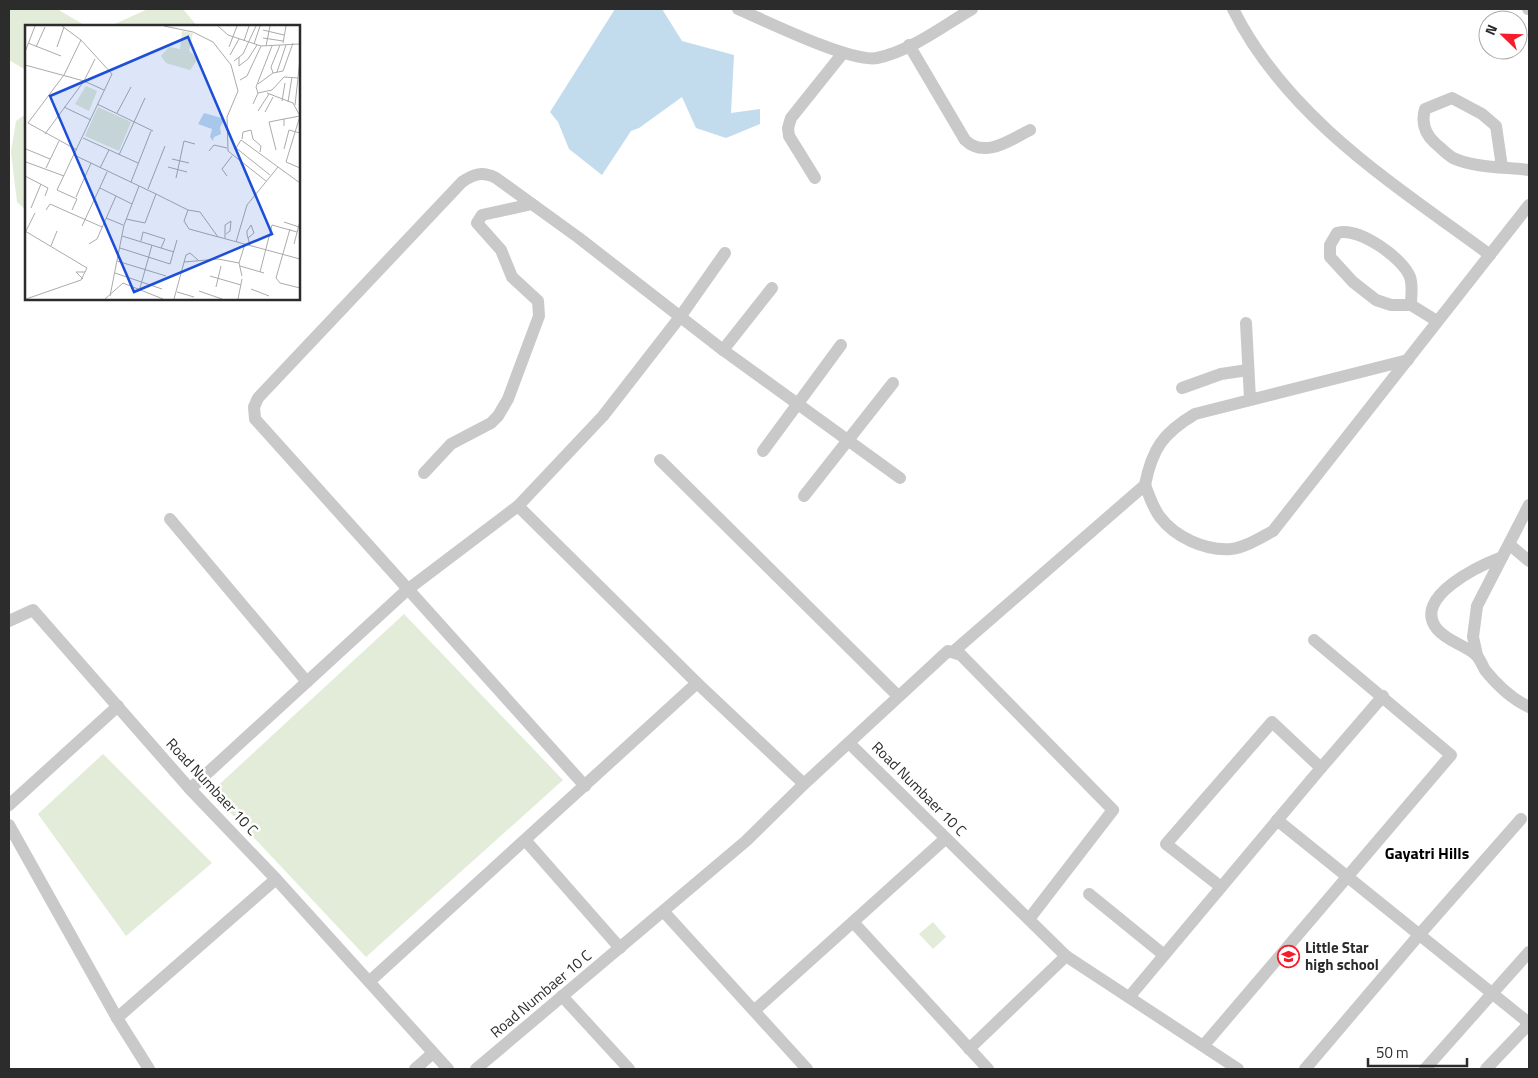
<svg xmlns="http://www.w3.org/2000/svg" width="1538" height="1078" viewBox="0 0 1538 1078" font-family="'Titillium Web',sans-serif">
  <rect width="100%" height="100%" fill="#fff"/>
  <g fill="#e2ecd8">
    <path d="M9,9H57L86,26H26V70L9,60Z"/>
    <path d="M148,9H183L197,26H110Z"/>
    <path d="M26,114V210L17,202L11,152L16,121Z"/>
    <path d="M404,614L563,780L366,957L211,792Z"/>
    <path d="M103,754L212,863L126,936L38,814Z"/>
    <path d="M933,922L946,937L933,949L919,934Z"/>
  </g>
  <path fill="#c2dcee" d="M615,9H662L682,41L734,55L731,113L760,109V124L726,138L696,128L682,97L639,128L631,131L602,175L569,149L558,122L550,112Z"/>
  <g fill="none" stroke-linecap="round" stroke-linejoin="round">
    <g stroke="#c9c9c9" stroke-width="12">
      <path d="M738,9C766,21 851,63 877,58C911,51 943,26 972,9"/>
      <path d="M1233,9C1287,118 1395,185 1490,255"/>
      <path d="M1528,9H1529"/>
      <path d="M909,45L965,140C985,159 1010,140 1030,130"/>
      <path d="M1502,167L1496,126L1482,114L1452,98L1425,109C1421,123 1425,134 1435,143C1441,148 1446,154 1453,158C1475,168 1505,167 1529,170"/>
      <path d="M815,178L789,136L788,128L791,118L843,53"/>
      <path d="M1411,305C1411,296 1413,286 1410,277C1403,258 1358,226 1337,233L1330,245V257L1353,282L1376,300L1391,305H1411L1437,321"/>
      <path d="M1246,323L1250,399"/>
      <path d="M723,350L772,288"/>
      <path d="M1182,388L1221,374L1248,370"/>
      <path d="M763,451L841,345"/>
      <path d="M660,460L897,695"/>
      <path d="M424,473L451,444L491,423L498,416L508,399L539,316L538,301L512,277L501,250L477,223L482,215L532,204"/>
      <path d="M1145,485C1152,449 1163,433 1195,414L1408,360"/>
      <path d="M804,496L893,383"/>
      <path d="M518,506L697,683L804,784"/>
      <path d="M170,519L307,682"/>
      <path d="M1510,545L1529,561"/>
      <path d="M1502,557C1481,565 1411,597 1437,629C1447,641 1464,645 1475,654C1480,658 1482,665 1485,670C1497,685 1512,699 1529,707"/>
      <path d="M9,621L33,610L190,789L276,879L448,1069"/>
      <path d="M954,651L1145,485C1149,495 1153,508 1160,517C1175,537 1205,551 1231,549C1246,547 1260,538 1273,531L1529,205"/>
      <path d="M1477,655L1473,637L1477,606L1529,505"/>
      <path d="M849,743L1066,956L1238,1069"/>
      <path d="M585,786L255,419L254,407L258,398L462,182C474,174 482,171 496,178L579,238L723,350L900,478"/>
      <path d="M190,789L407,590L518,506L603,416L680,317L725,253"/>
      <path d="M9,805L118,706"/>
      <path d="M1277,820L1529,1023"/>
      <path d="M9,825L117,1018L149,1069"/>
      <path d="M526,841L620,948"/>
      <path d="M1221,887L1166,844L1272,722L1321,768"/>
      <path d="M1089,894L1164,955"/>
      <path d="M664,912L807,1069"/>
      <path d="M853,922L988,1069"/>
      <path d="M370,981L697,683"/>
      <path d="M562,996L629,1069"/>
      <path d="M1130,996L1321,768L1383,696"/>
      <path d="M755,1010L945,839"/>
      <path d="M117,1018L276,879"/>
      <path d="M1204,1045L1451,755L1314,640"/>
      <path d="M969,1049L1066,956"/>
      <path d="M415,1069L433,1053"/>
      <path d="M476,1069L746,841L804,784L948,651L961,655L1113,810L1029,919"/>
      <path d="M1305,1069L1419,935L1521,819"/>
      <path d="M1425,1069L1529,952"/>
      <path d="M1486,1069L1529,1024"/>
    </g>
  </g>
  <defs>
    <symbol id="university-ring" viewBox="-11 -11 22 22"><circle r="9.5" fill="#fff" stroke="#f61c2a" stroke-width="1.5"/><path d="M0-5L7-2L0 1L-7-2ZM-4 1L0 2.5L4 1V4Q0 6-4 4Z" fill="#f61c2a"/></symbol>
  </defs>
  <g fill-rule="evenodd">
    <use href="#university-ring" x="1276" y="944" width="25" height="25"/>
  </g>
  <g text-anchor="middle" stroke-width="5" stroke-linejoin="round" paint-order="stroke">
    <g font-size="15" fill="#2c2c2c" stroke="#fff">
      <text transform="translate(212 787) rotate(47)" y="5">Road Numbaer 10 C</text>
      <text transform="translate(919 789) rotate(45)" y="5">Road Numbaer 10 C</text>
      <text transform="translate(541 994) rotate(-40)" y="5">Road Numbaer 10 C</text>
    </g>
    <g font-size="15" font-weight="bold" fill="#2c2c2c" stroke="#fff" text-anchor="start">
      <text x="1305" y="953">Little Star<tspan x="1305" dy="17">high school</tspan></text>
    </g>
    <g font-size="16" font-weight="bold" fill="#000" stroke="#fff">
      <text x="1427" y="859">Gayatri Hills</text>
    </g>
  </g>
  <g transform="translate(25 25)">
    <rect width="275" height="275" fill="#fff"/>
    <path d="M157,6L168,8L164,26L173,34L165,45L141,38L136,31L144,22L155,24ZM61,61L72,66L64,86L50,79ZM73,82L106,97L94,126L60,111Z" fill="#e2ecd8"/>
    <path d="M179,88L200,94L195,102L196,109L189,112L188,116L185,112L187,104L173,99Z" fill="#c2dcee"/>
    <path fill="none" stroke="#ababab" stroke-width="1" d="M37,1L56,15L87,49L32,165L52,174L47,185M139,1L168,7L188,17L206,40L213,66L202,92L203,126L241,156M193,1L203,10L236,21L275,19M238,5L259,10M238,13L258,16M219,16L224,1M3,18L36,31M258,18L261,1M229,19L235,1M241,21L245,1M11,22L20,2M32,22L39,2M204,22L212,1M0,27L10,1M205,30L214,14M214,32V41L223,34L232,20M209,36L218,29L231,1M0,40L59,56L79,65M252,47L261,20M248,48L246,42L255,20M273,53L275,33M215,55L222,51L236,21M233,59L248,48L258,46L268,18M233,68L247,65L259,52L273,53L270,80M242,68L268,78L275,91L261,137L275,143M257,76L260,58M263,77L267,52M72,79L128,106M228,79L233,68L231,62L247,21M39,82L66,95M233,86L244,69M240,87L248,72M92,88L106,62M259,101V94L275,91M20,109L59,56L70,34M58,113L113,138M217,114L218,107L226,105L228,114L236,121L235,127M1,124L25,134M259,124L264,105L275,108M52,125L3,98L39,50L56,15M251,125L244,97L259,94M184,126L189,120L202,123M49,130L131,169L120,198L101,194M94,130L120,73M147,134L164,138M1,137L39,151M143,142L162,147M21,143L34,116M75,143L84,125M245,150L211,123L216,115L275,158M0,151L23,163L20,171M202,151L197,144L207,131M151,153L159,116L170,119M106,157L126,106M75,163L107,179M123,164L140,121M131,169L163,185L159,196L164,204L275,234M51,172L66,138M6,183L16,159M21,185L25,179L77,202M163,185L175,187L193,212M81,193L98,200M259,197L274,202M57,201L82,147M265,204L251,253L255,258L275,263M0,206L62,243L56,255L1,274M1,206L10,188M97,211L149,227M200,213V200L206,196L205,206L201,209M223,213L229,208L226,200L222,206V209L223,213L225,220M116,216L118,207L140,214L136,223M211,217L222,180L253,142M64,219L72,214L91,171M269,219L275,196M26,221L32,206M95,223L145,239L152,215M92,236L141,251M159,237L193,234L214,238M215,241L239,248M235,247L247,200L272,207M90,248L137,264M185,251L216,260M217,251L214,238L220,219M58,254L51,247H60M191,262L196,241M115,263L127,220M226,264L244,271M174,266L197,274M152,267L169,272M85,271L99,200L114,161M80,274L98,258L138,274M149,274L161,230L165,228L173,235M213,274L217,254"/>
    <path fill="#1d4ed8" fill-opacity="0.15" stroke="#1d4ed8" stroke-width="2.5" d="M163,12L247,209L109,267L25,71Z"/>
    <rect width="275" height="275" fill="none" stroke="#2c2c2c" stroke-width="2.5"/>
  </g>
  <rect width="1538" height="1078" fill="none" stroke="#2c2c2c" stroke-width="20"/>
  <g transform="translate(1503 35) rotate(293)"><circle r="24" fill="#ffffff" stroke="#ababab"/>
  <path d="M0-4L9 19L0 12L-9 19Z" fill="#f61c2a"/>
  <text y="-8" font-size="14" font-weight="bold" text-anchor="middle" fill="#2c2c2c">N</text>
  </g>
  <path d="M1368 1058v8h99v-8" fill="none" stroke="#2c2c2c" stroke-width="2.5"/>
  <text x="1376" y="1058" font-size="15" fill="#2c2c2c" stroke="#ffffff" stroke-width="4" paint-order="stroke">50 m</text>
</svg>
